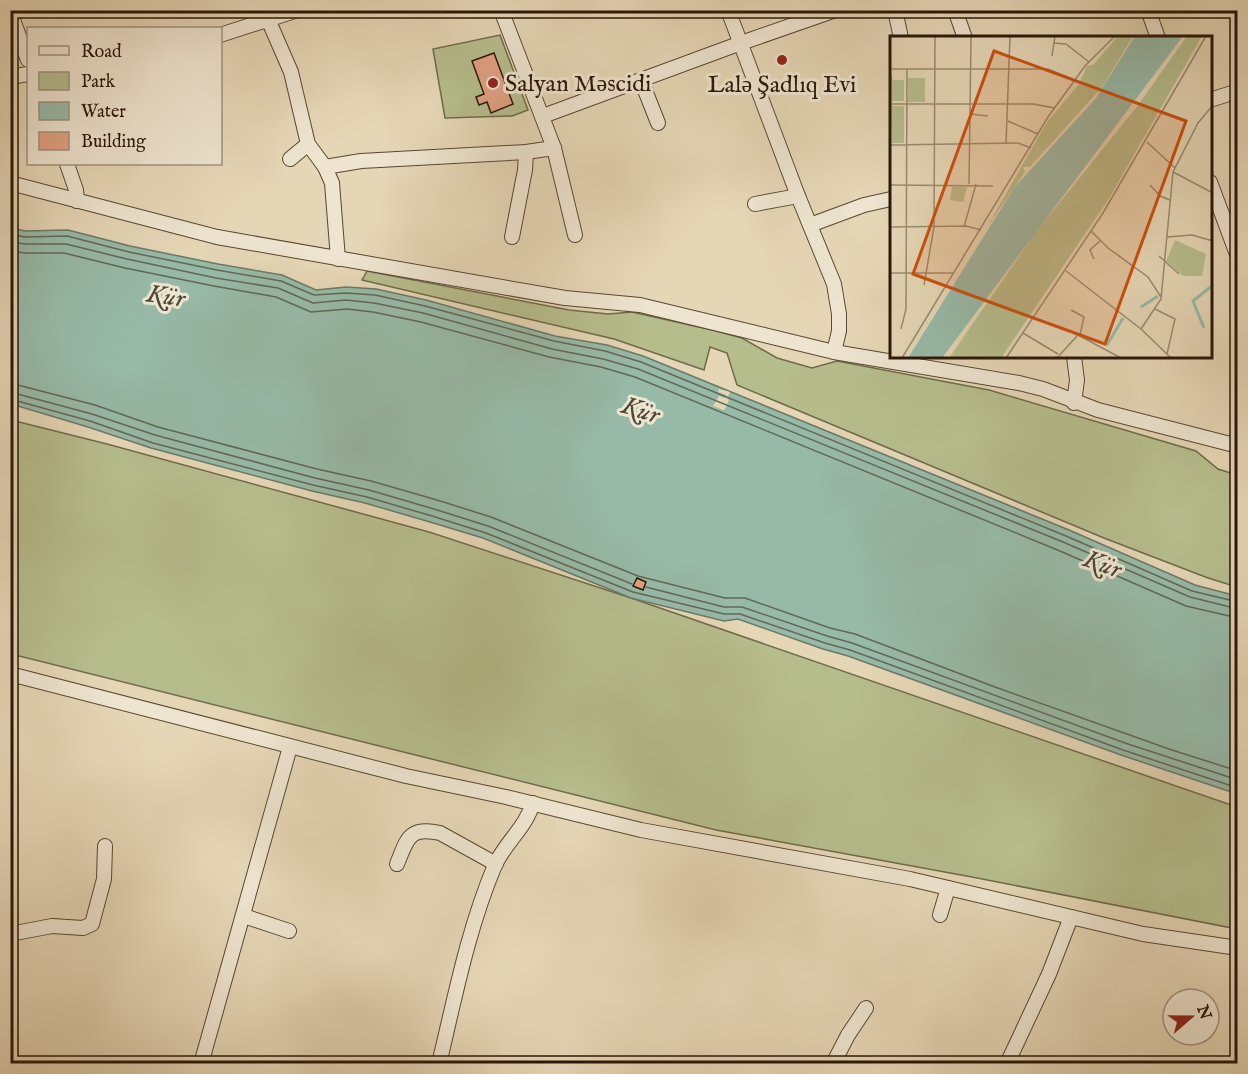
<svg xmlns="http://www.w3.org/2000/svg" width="1248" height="1074" viewBox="0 0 1248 1074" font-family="'IM FELL English',serif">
  <rect width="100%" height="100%" fill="#e5d6b5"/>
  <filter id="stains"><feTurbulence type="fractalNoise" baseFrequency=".00333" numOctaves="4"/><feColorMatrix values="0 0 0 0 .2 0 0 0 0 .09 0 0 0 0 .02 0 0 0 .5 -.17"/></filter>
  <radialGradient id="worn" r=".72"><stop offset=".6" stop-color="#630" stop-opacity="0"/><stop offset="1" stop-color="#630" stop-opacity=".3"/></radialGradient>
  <g fill="#b6bd8d" stroke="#706a4a" stroke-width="1.5">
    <path d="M500,35L528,110L512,116L445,118L433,49Z"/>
    <path d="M367,271L569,310L608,314L632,312L712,330L742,338L777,358L812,368L837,361L989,390L1196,451L1218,469L1237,475V587L1208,578L1104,538L737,385L727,353L710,347L704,370L614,339L362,280Z"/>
    <path d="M11,420L107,444L429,532L631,598L1237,807V929L972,877L716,830L11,654Z"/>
  </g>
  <path fill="#97baa8" stroke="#6b7968" stroke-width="1.5" d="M11,228L25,231L68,230L130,246L218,264L282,275L316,290L346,287L376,289L426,300L555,336L607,345L643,356L1069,530L1195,585L1237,596V794L1121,755L848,656L823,649L738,619L724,621L631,598L483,538L430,522L365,503L312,491L151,448L88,427L11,404Z"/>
  <path fill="#e5d6b5" d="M719,389L730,392L727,399L729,400L725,409L723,410L713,406L719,396L725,398L726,395L718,392Z"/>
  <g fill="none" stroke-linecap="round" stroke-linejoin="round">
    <g stroke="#606858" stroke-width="1.5">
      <path d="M10,234L25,237L67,236L129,252L217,270L281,281L314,295L346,293L375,295L425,306L554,341L605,351L641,362L1066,536L1192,591L1238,602"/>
      <path d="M10,242L25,244H66L127,259L216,278L278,288L313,303L346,300L374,303L423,313L552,349L603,359L638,369L1063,542L1190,597L1238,609"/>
      <path d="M10,251L25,253H64L125,268L214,286L276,297L311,312L347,309L373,312L421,322L549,357L601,367L635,377L1060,551L1186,606L1238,618"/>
      <path d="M10,383L95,405L158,427L317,469L371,481L437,500L491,517L638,576L725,598H745L830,628L855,634L995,687L1169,749L1238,771"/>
      <path d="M10,392L92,414L155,435L315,478L369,490L434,509L488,526L632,584"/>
      <path d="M10,399L90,421L153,443L313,485L367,497L432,516L486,533L633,592L724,614H740L825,643L850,650L1123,750L1238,788"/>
      <path d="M646,587L724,607H742L827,636L852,643L1125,743L1238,780"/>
    </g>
  </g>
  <g fill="#e1a183" stroke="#2a1708" stroke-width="1.5">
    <path d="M494,53L513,104L491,113L487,102L479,105L476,97L484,94L472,61Z"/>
    <path d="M637,578L646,582L643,590L633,586Z"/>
  </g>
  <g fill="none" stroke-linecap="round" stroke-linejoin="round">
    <defs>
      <g id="street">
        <path d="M264,10L291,72L308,144L325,167L332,183L338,259"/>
        <path d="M501,10L554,148L575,235"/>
        <path d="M728,10L798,196L834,284L839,314V331L834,352"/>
        <path d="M895,10L901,38"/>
        <path d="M955,10L965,38"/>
        <path d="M1148,10L1158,38"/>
        <path d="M10,12L28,60"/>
        <path d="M220,35L298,10"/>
        <path d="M10,77L28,74"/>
        <path d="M641,80L658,123"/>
        <path d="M1210,100L1238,91"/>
        <path d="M543,116L741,43L836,10"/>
        <path d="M290,159L308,144"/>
        <path d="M67,164L76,190L77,201"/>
        <path d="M325,167L361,161L526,152L554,148"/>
        <path d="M1210,182L1238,257"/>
        <path d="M10,183L217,237L565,298L640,305L834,352L1019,383L1043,389L1098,410L1238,446"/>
        <path d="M755,204L798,196"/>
        <path d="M810,225L864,205L891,199"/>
        <path d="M512,237L525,170L526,152"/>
        <path d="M1074,357L1077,380L1074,403"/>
        <path d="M10,674L406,776L506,797L641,830L910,879L1143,934L1238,948"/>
        <path d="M397,864C407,840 408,826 440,833L496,864"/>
        <path d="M940,915L948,888"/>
        <path d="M244,916L289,931"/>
        <path d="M10,934L52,926L83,928L92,924L104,879L105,846"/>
        <path d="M201,1064L290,747"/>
        <path d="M439,1064C455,997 468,929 495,865C505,843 526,827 533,803"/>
        <path d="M833,1064L848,1035L866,1008"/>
        <path d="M1007,1064L1049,974L1071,917"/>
      </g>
    </defs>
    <use href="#street" stroke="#594733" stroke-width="16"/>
    <use href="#street" stroke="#eee4cf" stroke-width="14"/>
  </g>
  <g fill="#8f2418" stroke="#eee4cf" stroke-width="2">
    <circle cx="782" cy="60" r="6"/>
    <circle cx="493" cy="83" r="6"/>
  </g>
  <g text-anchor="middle" stroke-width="6" stroke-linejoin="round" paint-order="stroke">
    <g font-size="24" fill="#2a1708" stroke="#eee4cf" text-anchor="start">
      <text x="505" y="91">Salyan Məscidi</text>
      <text x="782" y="92" text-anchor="middle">Lalə Şadlıq Evi</text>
    </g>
    <g font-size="26" font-style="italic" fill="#4b4838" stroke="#eee4cf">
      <text transform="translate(166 295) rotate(9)" y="9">Kür</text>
      <text transform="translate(641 409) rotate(18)" y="9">Kür</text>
      <text transform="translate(1103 563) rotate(20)" y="9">Kür</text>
    </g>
  </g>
  <g transform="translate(890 36)">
    <rect width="322" height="322" fill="#e5d6b5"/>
    <path d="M228,0H243L213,50L140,131H133L135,136L97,191L157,86L189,48L197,30L203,29ZM297,0H312L218,164L111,322H59L146,196L249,68ZM0,34L3,44H14V65H0ZM18,42H35V66H18ZM0,70H14V107H2ZM62,151H77L73,166L60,164ZM285,204L316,218L312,240H293L276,225Z" fill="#b6bd8d"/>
    <path d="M245,0H293L52,322H18L124,152L206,62Z" fill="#97baa8"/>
    <path fill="none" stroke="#97baa8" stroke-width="3" d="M251,271L268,260M314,292L303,265L323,249M217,309L233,282"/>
    <path fill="none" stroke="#9a8a70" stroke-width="1.5" d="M164,7L176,8L199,26M162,20L165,0M0,33H158L185,44M0,68H143L165,72M80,78L98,80M118,85L148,98M257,106L285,132M116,108L120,0M0,109L128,107L141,112M283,136L323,157M79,148L81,0M0,149L103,150M260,149L270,160L280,164M0,191L76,190L91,194M74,191L86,148M201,195L218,212L258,241L271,261M277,201L302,199L323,205M269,220L289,238M204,223L200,214L210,205M176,235L251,293M0,237H64M34,249L44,191L45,0M265,273L285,283L277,318M181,274L194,281L190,299M11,293L16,273L17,33M133,297L168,318M12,322L158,81L195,30L225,0M116,322L213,177L316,0M167,322L188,299L231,322M281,322L251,293L271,263L283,136L308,87L323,69"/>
    <path fill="#cc4f0b" fill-opacity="0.15" stroke="#cc4f0b" stroke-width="3" d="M104,15L296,85L215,308L23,238Z"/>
    <rect width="322" height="322" fill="none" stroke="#2a1708" stroke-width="3"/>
  </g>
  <rect width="1248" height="1074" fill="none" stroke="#e5d6b5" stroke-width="36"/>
  <rect x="12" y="12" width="1224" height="1050" fill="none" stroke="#2a1708" stroke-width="3"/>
  <rect x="18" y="18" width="1212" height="1038" fill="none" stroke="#2a1708" stroke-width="1.5"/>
  <rect x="27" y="27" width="195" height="138" fill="#eee4cf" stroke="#a0927f" stroke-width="1.5"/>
  <rect x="39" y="46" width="30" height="9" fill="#eee4cf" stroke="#a0927f" stroke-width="1.5"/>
  <text x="81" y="57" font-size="18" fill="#2a1708">Road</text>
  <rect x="39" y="72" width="30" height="18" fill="#b6bd8d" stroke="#a0927f" stroke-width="1.5"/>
  <text x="81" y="87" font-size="18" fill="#2a1708">Park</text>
  <rect x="39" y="102" width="30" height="18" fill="#97baa8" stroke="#a0927f" stroke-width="1.5"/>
  <text x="81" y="117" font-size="18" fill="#2a1708">Water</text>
  <rect x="39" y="132" width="30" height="18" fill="#e1a183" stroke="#a0927f" stroke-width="1.5"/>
  <text x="81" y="147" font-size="18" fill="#2a1708">Building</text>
  <g transform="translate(1191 1017) rotate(70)"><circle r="28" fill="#eee4cf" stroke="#a0927f" stroke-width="1.5"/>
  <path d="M0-4.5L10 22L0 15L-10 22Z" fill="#8f2418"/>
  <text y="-9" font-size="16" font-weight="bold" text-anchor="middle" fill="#2a1708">N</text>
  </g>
  <rect width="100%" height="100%" filter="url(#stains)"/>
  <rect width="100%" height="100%" fill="url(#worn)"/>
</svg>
